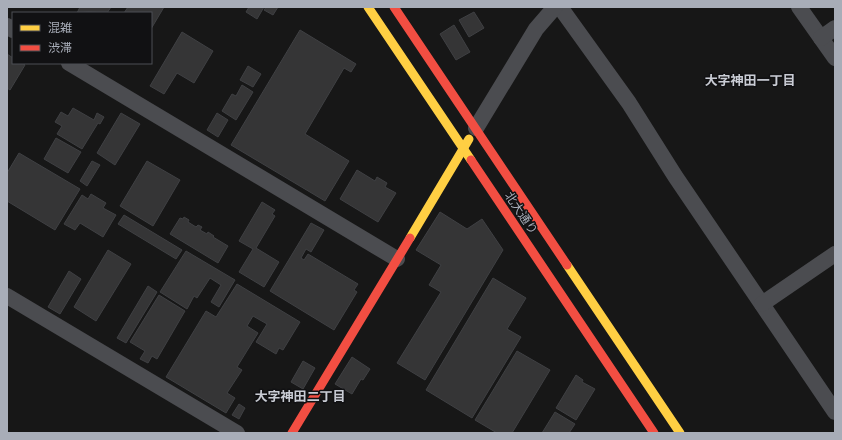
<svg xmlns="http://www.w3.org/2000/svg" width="842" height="440" viewBox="0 0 842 440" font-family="Helvetica,'Noto Sans JP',sans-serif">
  <rect width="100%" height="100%" fill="#171717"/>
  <g fill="#353536" stroke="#3f4043">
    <path d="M80,7H111L107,13L88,12L77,13Z"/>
    <path d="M128,7H164L151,29V13H124Z"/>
    <path d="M249,7H264L257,19L246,12Z"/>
    <path d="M266,7H278L273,15L264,10Z"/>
    <path d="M474,12L484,28L469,37L459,20Z"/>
    <path d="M454,25L470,52L456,60L440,34Z"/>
    <path d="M300,30L356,64L351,72L344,68L305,134L349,161L325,201L231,145Z"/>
    <path d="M182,32L213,51L194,83L177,73L164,94L150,86Z"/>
    <path d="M7,54L13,58V63H22L25,65L10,90L7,88Z"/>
    <path d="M248,66L261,74L253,87L240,80Z"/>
    <path d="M242,85L253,92L236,120L222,111L232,94L236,96Z"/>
    <path d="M73,108L94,120L97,113L104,117L100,124L98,123L82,149L57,134L62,126L55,122L61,112L68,116Z"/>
    <path d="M121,113L140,124L115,165L97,153Z"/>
    <path d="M217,113L228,120L218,137L207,130Z"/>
    <path d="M56,138L81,152L68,173L44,159Z"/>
    <path d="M19,153L80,189L55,230L7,201V173Z"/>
    <path d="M92,161L100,165L87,186L80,181Z"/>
    <path d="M147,161L180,180L153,226L120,206Z"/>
    <path d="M357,170L375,181L377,177L387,183L385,187L396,193L378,222L340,199Z"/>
    <path d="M91,194L106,203L103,208L116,215L103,237L80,223L75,230L64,224L82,195L88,199Z"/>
    <path d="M262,202L275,210L272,214L275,216L256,248L279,262L264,287L239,272L253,249L239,241Z"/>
    <path d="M440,212L467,229L482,219L503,250L425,380L397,363L441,292L429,285L441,265L416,250Z"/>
    <path d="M124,215L182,250L176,259L118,224Z"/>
    <path d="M184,217L189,220L188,222L196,227L198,225L202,227L200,230L207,234L208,232L214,236L213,237L228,246L218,263L170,234L180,218L183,219Z"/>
    <path d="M311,223L324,230L311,252L306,249L301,258L304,260L308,254L358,284L354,290L357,292L334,330L270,291Z"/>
    <path d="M108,250L131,264L96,321L74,307Z"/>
    <path d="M186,251L235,280L219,307L211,302L221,285L210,278L197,298L194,296L187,309L160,292Z"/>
    <path d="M69,271L81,279L60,314L48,307Z"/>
    <path d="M493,278L526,298L507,329L521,337L472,418L426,390Z"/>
    <path d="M237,284L300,322L283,350L279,348L276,354L256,342L267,324L253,316L247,326L258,333L237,367L242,370L227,393L235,398L226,413L166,377L206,311L216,317Z"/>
    <path d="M148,286L157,292L126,343L117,338Z"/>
    <path d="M159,295L185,311L157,359L152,356L148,363L140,359L145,351L130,342Z"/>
    <path d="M517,351L550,370L512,433H497L475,420Z"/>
    <path d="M352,357L370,369L363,380L361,379L352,394L335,384Z"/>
    <path d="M303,361L315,368L303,389L291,382Z"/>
    <path d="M576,375L583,380L582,382L595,389L576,420L556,408Z"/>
    <path d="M239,404L245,408L239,419L232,415Z"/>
    <path d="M555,412L575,424L569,433H542Z"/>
  </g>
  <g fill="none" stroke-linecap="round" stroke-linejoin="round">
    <g stroke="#4b4c50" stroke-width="16">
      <path d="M560,7L629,103L675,176L835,412"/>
      <path d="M799,7L835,58"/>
      <path d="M7,26L13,30"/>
      <path d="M821,38L835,28"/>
      <path d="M69,63L397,259"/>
      <path d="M476,128L536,29L555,7"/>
      <path d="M7,296L237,433"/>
      <path d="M762,304L835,254"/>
    </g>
    <g stroke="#ffcf43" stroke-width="9">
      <path d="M368,7L471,160"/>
      <path d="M410,238L469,139"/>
      <path d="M567,265L680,433"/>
    </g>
    <g stroke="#f24e42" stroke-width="9">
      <path d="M394,7L567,265"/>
      <path d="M471,160L654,433"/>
      <path d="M292,433L410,238"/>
    </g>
  </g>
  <g text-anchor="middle" stroke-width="3" stroke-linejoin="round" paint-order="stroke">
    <g font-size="12" fill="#a8adb8" stroke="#111113">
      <text transform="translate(521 213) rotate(56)" y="4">北大通り</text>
    </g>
    <g font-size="13" font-weight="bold" fill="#c9ccd4" stroke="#111113">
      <text x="750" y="85">大字神田一丁目</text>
      <text x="300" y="401">大字神田二丁目</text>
    </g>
  </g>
  <rect width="842" height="440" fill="none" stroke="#a8adb8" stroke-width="16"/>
  <rect x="12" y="12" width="140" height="52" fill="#111113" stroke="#4d4f55"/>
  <rect x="20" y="25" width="20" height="6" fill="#ffcf43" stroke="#4d4f55"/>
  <text x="48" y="32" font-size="12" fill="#a8adb8">混雑</text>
  <rect x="20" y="45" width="20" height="6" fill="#f24e42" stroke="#4d4f55"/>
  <text x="48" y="52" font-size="12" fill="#a8adb8">渋滞</text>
</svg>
